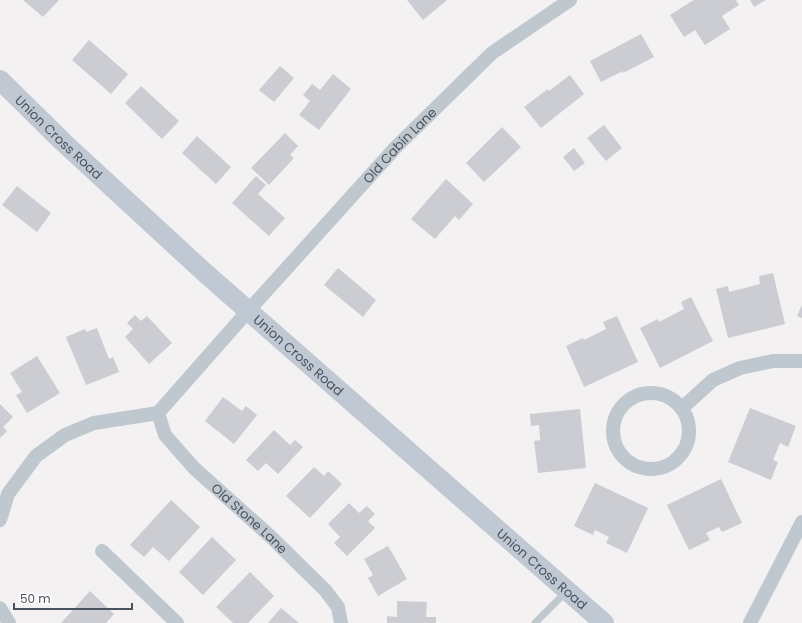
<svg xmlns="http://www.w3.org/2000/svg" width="802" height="623" viewBox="0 0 802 623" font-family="Poppins,sans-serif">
  <rect width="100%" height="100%" fill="#f3f1f1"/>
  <g fill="#cbcdd3">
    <path d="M23,0H59L43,17Z"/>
    <path d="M407,0H447L423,20Z"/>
    <path d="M694,0H736L739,5L722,16L730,29L705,45L695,30L684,37L670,15Z"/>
    <path d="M750,0H766L754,7Z"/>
    <path d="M641,34L654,57L623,73V71L601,82L590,61Z"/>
    <path d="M89,40L128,74L111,94L72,60Z"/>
    <path d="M280,66L294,78L274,102L259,90Z"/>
    <path d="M333,74L351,89L319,130L299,115L310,101L303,95L312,84L320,90Z"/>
    <path d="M570,75L584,94L541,128L524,107L548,89L549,91Z"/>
    <path d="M141,86L179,121L162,139L125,103Z"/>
    <path d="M604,125L622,148L606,161L587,138Z"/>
    <path d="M502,127L521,147L484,182L466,163Z"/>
    <path d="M285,133L298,146L290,155L294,158L269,185L251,168Z"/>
    <path d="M197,136L231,167L216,184L182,153Z"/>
    <path d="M574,148L585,163L574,171L563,157Z"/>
    <path d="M256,176L266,185L258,194L285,218L269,236L232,203Z"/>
    <path d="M446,179L473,204L459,220L455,216L435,239L411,219Z"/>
    <path d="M17,186L51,213L37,232L2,205Z"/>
    <path d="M338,268L376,300L363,317L324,285Z"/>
    <path d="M773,273L785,324L728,338L716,289L728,286L729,292L760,284L759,276Z"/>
    <path d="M691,297L713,341L660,368L640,328L658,319L659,322L684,309L681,302Z"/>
    <path d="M802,305V318L797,316Z"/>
    <path d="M135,315L141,321L147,316L172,343L149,364L125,337L133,329L127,323Z"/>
    <path d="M617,316L638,362L584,387L566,346L583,338L584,340L606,329L603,322Z"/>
    <path d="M97,328L109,359L113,357L119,372L86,385L66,337L85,329L86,332Z"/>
    <path d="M37,356L60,393L27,413L16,395L22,392L10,373Z"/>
    <path d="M223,397L242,411L246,406L257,415L234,444L205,421Z"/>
    <path d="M0,404L13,417L3,427L7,431L0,438Z"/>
    <path d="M750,408L796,426L788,447L780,443L773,460L778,462L771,480L728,462Z"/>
    <path d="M580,409L586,468L538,473L534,441L540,440L539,425L531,426L530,414Z"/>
    <path d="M274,430L290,445L295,440L303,447L278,474L266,463L258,471L246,460Z"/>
    <path d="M314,467L324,476L328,471L342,484L310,518L286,496Z"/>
    <path d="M721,479L742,523L722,532L719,527L706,533L710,540L689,550L667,505Z"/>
    <path d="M595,483L648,508L627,553L606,543L609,537L595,530L593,535L574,526Z"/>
    <path d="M171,500L200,527L169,561L153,547L144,557L130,545Z"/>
    <path d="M349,503L359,513L367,506L375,514L368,521L375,528L347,556L334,543L340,537L328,524Z"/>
    <path d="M212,537L236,560L203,595L179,572Z"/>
    <path d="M388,546L407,579L378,596L368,578L373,575L364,559Z"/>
    <path d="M250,572L274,596L248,623H233L216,607Z"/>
    <path d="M90,591L114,614L106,623H61Z"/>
    <path d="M397,601L427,602L426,617H436V623H387V616L397,617Z"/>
    <path d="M281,608L299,623H268Z"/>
  </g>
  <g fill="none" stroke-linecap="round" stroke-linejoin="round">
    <path stroke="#bfc8cf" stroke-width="7" d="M535,623L567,591"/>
    <g stroke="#bfc8cf" stroke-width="14">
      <circle cx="651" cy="431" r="38"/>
      <path d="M682,408L713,380L740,368L773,361H802"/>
      <path id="s1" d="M158,413L165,435L194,468L271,537L325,590L338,607L341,623"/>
      <path id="s2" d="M0,520L8,494L36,456L65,435L94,423L158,413L248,311L277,279L396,147L492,53L570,0"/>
      <path d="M102,551L177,623"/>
      <path d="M0,608L9,623"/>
      <path d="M750,623L802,522"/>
    </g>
    <path stroke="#c0c8d4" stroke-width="20" id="s3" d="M0,80L63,142L204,272L604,623"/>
  </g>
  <g text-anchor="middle" stroke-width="3.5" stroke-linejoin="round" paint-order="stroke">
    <g font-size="13" fill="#49535e" stroke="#fff">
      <text dy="5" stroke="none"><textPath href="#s3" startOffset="82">Union Cross Road</textPath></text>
      <text dy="5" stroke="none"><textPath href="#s2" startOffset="567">Old Cabin Lane</textPath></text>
      <text dy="5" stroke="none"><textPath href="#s3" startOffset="406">Union Cross Road</textPath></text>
      <text dy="5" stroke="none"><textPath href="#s1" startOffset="142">Old Stone Lane</textPath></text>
      <text dy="5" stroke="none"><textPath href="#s3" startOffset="730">Union Cross Road</textPath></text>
    </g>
  </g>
  <path d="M14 603v6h118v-6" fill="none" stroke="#49535e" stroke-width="2"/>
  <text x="20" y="603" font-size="12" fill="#49535e" stroke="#ffffff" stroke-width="3" paint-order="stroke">50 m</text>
</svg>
